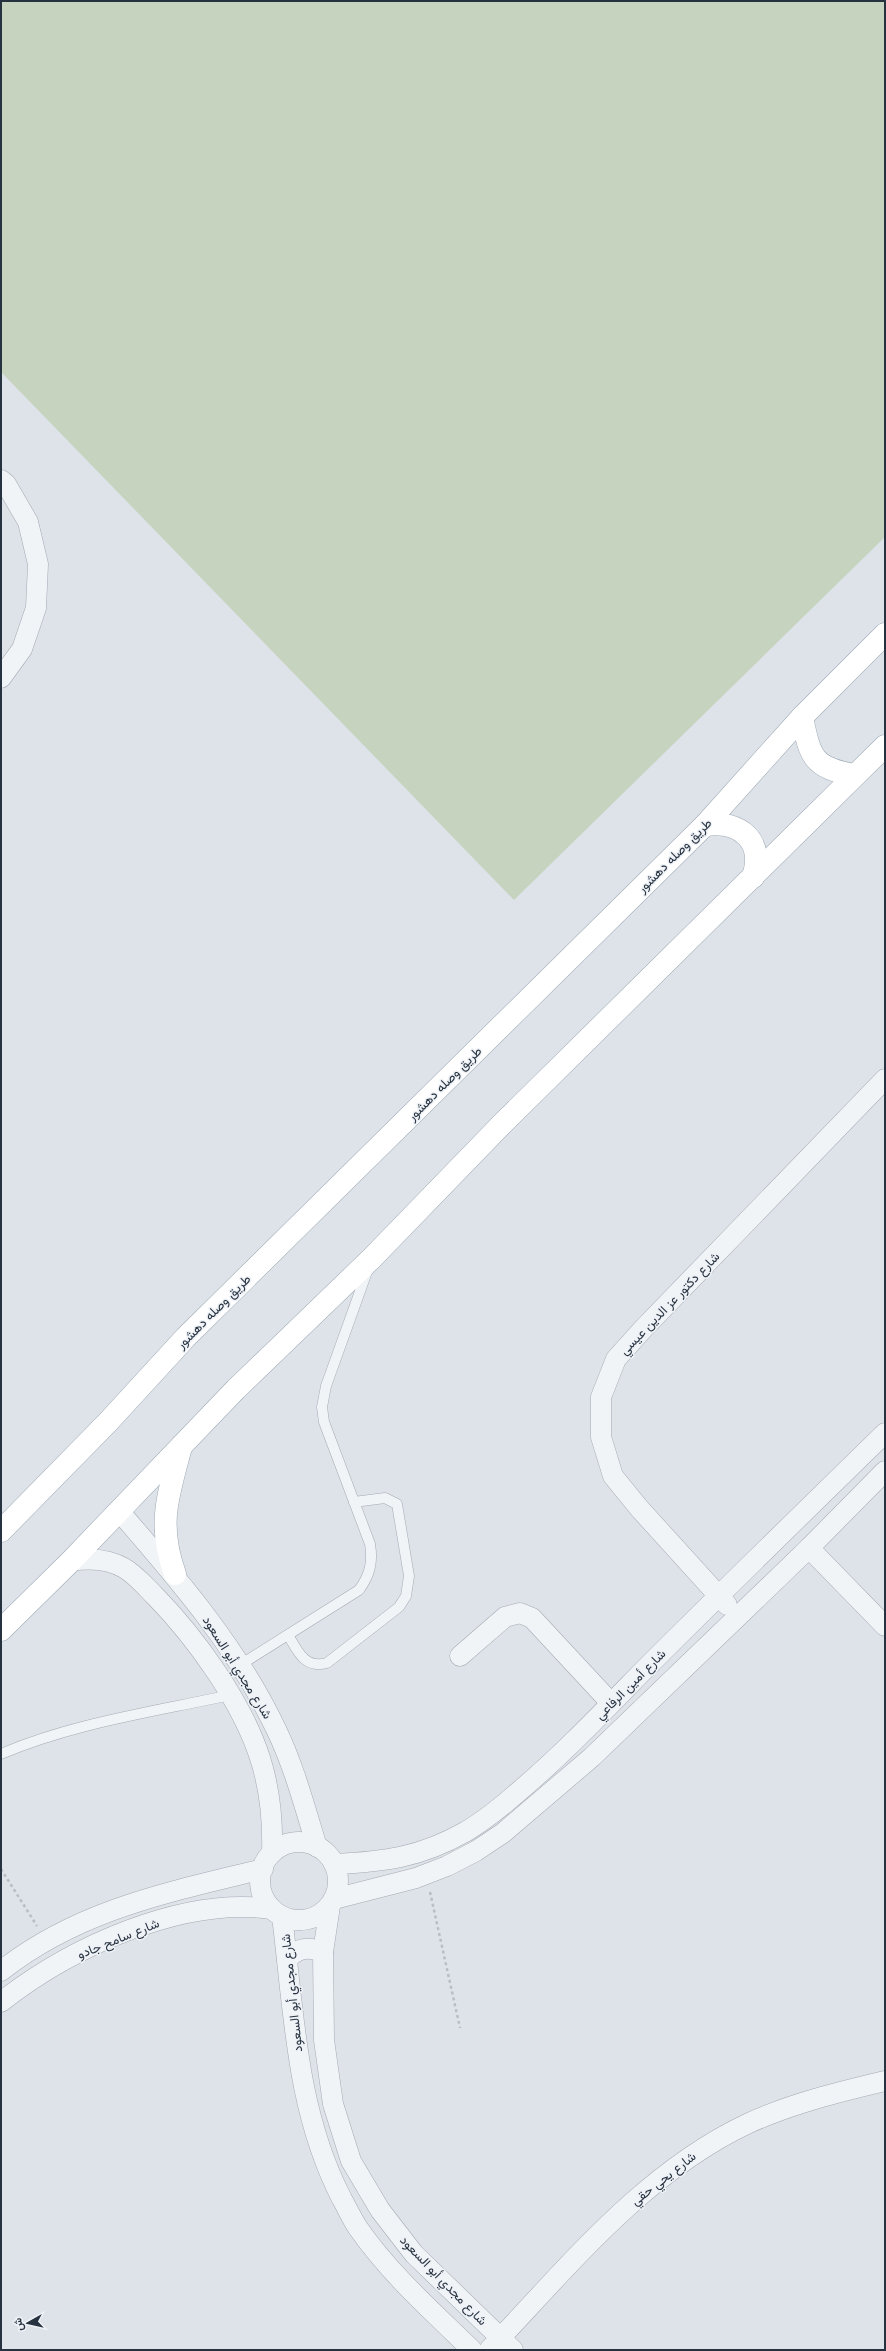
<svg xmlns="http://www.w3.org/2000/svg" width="886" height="2351" viewBox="0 0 886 2351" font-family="Quicksand,Vazirmatn,sans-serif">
  <rect width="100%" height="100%" fill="#dee3e9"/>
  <path fill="#c6d3bf" d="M1,1H885V537L514,900L1,372Z"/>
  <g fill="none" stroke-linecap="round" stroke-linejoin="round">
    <defs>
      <g id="lane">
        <path d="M288,1635C298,1651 304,1669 327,1663L399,1607L406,1596L409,1576L397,1504L385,1498L354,1502"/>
        <path d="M240,1665L359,1590C370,1575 373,1562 370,1544L324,1422L322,1407L326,1386L368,1269"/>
        <path d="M1,1754C74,1723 153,1712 230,1695"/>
      </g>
      <g id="street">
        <path d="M1,480L6,484L28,522L38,564L36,608L22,649L1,678"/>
        <path d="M119,1511C178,1579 237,1647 276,1729C294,1766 305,1808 317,1847"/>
        <path d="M809,1548L885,1626"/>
        <path d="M71,1561C89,1558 107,1558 124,1568C136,1575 145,1586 155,1596C196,1638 242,1702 260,1758C270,1789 273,1820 272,1853"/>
        <path d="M727,1605L639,1508L613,1476L601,1437V1397L616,1359L643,1329L885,1079"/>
        <path d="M460,1656L505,1617L520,1613L532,1618L611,1703"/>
        <circle cx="299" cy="1881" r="39"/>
        <path d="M334,1864C384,1862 421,1857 465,1832C484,1821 501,1807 517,1793C561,1756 601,1714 641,1673C722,1592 803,1513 885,1433"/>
        <path d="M334,1899L416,1878L447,1866L476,1851L503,1833L592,1757L809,1548L885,1471"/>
        <path d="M330,1906L323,1952L324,2040L333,2104L351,2161L380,2210L414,2254L513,2350"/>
        <path d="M282,1916C294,2012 296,2111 342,2199C347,2208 352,2219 358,2228C390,2274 432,2311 472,2350"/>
        <path d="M287,1959C298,1948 308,1946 323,1952"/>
        <path d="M1,1971C78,1910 169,1892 263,1869"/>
        <path d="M1,2002C71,1947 182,1896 272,1909"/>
        <path d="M489,2350C568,2267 644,2172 749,2123C793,2103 839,2092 885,2081"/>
      </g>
      <g id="primary">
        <path d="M802,717C810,756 812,768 855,775"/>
        <path d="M705,825C740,820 765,841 753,877"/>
        <path d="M1,1531L108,1422L186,1337L705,825L802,717L885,634"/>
        <path d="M175,1574C157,1524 168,1496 181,1447"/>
        <path d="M1,1630L71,1561L236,1389L372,1258L504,1122L885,746"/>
      </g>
    </defs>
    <use href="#lane" stroke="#a3aab3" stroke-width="11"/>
    <use href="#street" stroke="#a3aab3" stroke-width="21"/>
    <use href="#primary" stroke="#9da9b5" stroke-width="23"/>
    <g stroke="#b8bec4" stroke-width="2.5" stroke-dasharray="3 3" stroke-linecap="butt">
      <path d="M1,1869L37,1926"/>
      <path d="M430,1892L460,2028"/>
    </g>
    <use href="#lane" stroke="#f1f4f7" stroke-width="10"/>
    <use href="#street" stroke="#f1f4f7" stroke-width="20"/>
    <use href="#primary" stroke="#fff" stroke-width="22"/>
  </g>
  <g text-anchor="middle" stroke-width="3" stroke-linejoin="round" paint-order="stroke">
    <g font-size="13" fill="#273240" stroke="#eef2f6">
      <text transform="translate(674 855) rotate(-45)" y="5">طريق وصله دهشور</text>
      <text transform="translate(444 1083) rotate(-45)" y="5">طريق وصله دهشور</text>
      <text transform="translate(669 1303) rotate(-46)" y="5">شارع دكتور عز الدين عيسي</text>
      <text transform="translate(213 1311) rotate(-45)" y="5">طريق وصله دهشور</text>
      <text transform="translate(238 1667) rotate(58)" y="5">شارع مجدي أبو السعود</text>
      <text transform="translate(630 1684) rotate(-45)" y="5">شارع أمين الرفاعي</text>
      <text transform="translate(118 1938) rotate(-22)" y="5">شارع سامح جادو</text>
      <text transform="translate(291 1993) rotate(-96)" y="5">شارع مجدي أبو السعود</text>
      <text transform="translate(663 2178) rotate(-38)" y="5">شارع يحي حقي</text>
      <text transform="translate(444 2280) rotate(46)" y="5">شارع مجدي أبو السعود</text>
    </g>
  </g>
  <rect width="886" height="2351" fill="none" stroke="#273240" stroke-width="4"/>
  <g transform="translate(28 2323) rotate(262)" stroke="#eef2f6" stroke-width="3" paint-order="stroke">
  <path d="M0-3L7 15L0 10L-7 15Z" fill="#273240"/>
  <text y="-6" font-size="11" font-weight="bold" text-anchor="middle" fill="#273240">ش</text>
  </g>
</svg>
